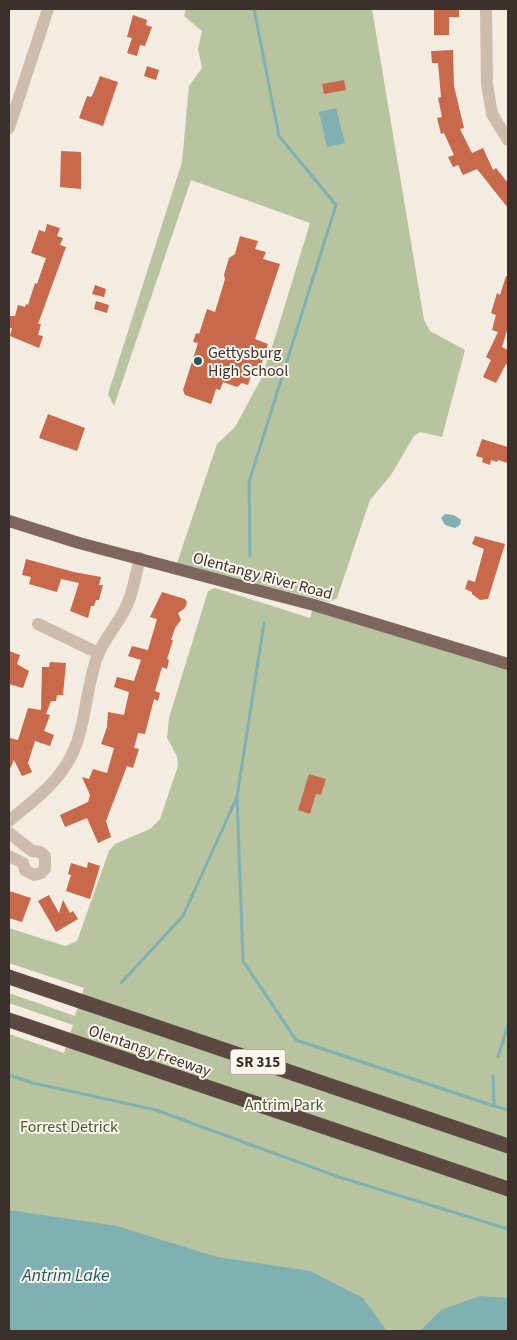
<svg xmlns="http://www.w3.org/2000/svg" width="517" height="1340" viewBox="0 0 517 1340" font-family="'Source Sans 3',sans-serif">
  <rect width="100%" height="100%" fill="#f4ebe1"/>
  <g fill="#b8c4a0">
    <path d="M186,9H372L424,320L430,331L465,350L442,437L420,432L414,436L391,475L370,500L337,598L329,602L177,563L217,444L235,427L260,381L274,341L310,223L191,180L114,406L108,394L182,162L189,86L202,68L198,49L202,31L184,16Z"/>
    <path d="M215,588L310,618L314,605L508,664V1331H9V1034L64,1053L73,1025L9,1003V993L75,1016L84,988L9,963V928L65,946L77,941L109,851L115,844L150,829L160,819L178,766L177,756L167,738L169,718L208,591Z"/>
  </g>
  <g fill="#7fb0b2">
    <path d="M336,108L345,143L327,147L319,112Z"/>
    <path d="M445,514L454,515L461,520L460,525L455,528L445,525L441,518Z"/>
    <path d="M9,1210L117,1226L217,1257L310,1271L363,1298L387,1331H9Z"/>
    <path d="M480,1296L508,1298V1331H420L441,1310Z"/>
  </g>
  <g fill="none" stroke-linecap="round" stroke-linejoin="round">
    <g stroke="#7fb0b2" stroke-width="3">
      <path d="M250,556L249,482L336,205L279,136L254,9"/>
      <path d="M237,797L243,961L296,1040L494,1106"/>
      <path d="M121,983L183,916L237,797L264,623"/>
      <path d="M498,1057L508,1025"/>
      <path d="M9,1075L33,1083L156,1110L339,1177L508,1229"/>
      <path d="M493,1076L494,1106L508,1110"/>
    </g>
  </g>
  <g fill="#c8694b">
    <path d="M434,9H459V17H449V35H434Z"/>
    <path d="M133,15L147,20L146,25L152,27L145,46L140,45L137,56L127,53L132,38L127,37Z"/>
    <path d="M453,50L454,86L464,128L460,129L472,153L483,148L493,170L496,168L508,183V208L477,169L463,175L458,165L453,167L448,157L454,155L444,133L441,134L437,118L442,117L438,98L441,97L438,63H432L431,51Z"/>
    <path d="M147,66L159,70L156,80L144,76Z"/>
    <path d="M100,76L118,82L103,126L79,118L87,96L91,97L93,94Z"/>
    <path d="M344,80L346,90L324,94L322,84Z"/>
    <path d="M61,151L81,152V189L60,187Z"/>
    <path d="M47,224L60,228L57,236L63,238L60,245L66,247L38,324H41L38,335L43,336L39,348L10,336L12,328H9V316H15L18,305L25,307L26,304L28,305L35,283L37,284L46,258L31,253L39,230L45,232Z"/>
    <path d="M240,236L258,241L255,249L266,252L263,259L280,264L255,339L268,344L260,368L254,366L248,385L242,383L237,387L223,382L220,390L216,389L211,404L185,395L183,390L198,343L193,342L196,333L199,334L207,309L215,312L225,279L224,275L229,258L235,254Z"/>
    <path d="M506,276H508V327L502,347L508,350V365L506,364L496,383L483,377L491,360L486,357L498,332L492,330L496,315L491,313L497,293L500,295Z"/>
    <path d="M95,285L106,289L104,297L92,294Z"/>
    <path d="M96,301L109,305L107,313L94,309Z"/>
    <path d="M48,414L85,428L77,451L39,438Z"/>
    <path d="M482,439L508,447V463L498,460L497,462L491,460L490,465L482,462L483,458L476,456Z"/>
    <path d="M475,536L505,544L488,599L480,600L472,594V592L465,589L468,580L475,582L484,549L472,544Z"/>
    <path d="M26,559L74,572L101,577L99,585H103L99,600H96L94,606H91L88,618L70,611L79,583L61,579L57,592L29,584L31,577L22,575Z"/>
    <path d="M162,592L185,599L187,602L185,608L178,613L181,620L175,628L171,640H173L167,659L169,660L167,669L162,667L155,691L160,693L158,701L154,699L145,734L138,733L134,748L139,749L133,768L127,766L106,821L111,837L98,843L87,818L65,827L60,815L88,802L90,795L82,777L89,779L93,769L107,773L114,748L101,744L107,727L108,712L124,715L129,692L114,687L117,677L134,681L141,660L128,656L132,646L148,650L157,619L150,617Z"/>
    <path d="M9,651L20,655L17,664L29,671L23,688L9,684Z"/>
    <path d="M50,662L66,663L63,695H57L56,701H51L46,714L50,715L44,731L54,735L50,746L35,741L28,763L32,772L22,776L14,760L9,771V743L10,738L18,740L28,708L41,710L42,667H49Z"/>
    <path d="M309,774L326,779L321,795L316,794L310,814L298,810Z"/>
    <path d="M88,862L100,866L90,899L66,891L71,875L68,874L71,863L87,868Z"/>
    <path d="M9,891L31,898L22,922L9,918Z"/>
    <path d="M49,895L59,913L63,900L70,913L73,911L78,919L56,932L38,901Z"/>
  </g>
  <g fill="none" stroke-linecap="round" stroke-linejoin="round">
    <g stroke="#cdbbac" stroke-width="12">
      <path d="M486,9L487,84L492,114L508,140"/>
      <path d="M9,128L48,9"/>
      <path d="M38,624L98,653"/>
      <path d="M9,821C29,804 52,788 66,765C87,734 84,690 98,655C104,640 115,627 123,613C133,596 135,576 140,558"/>
      <path d="M9,833L32,851L40,852L45,856V869L41,873L34,875L25,870L23,863L9,856"/>
    </g>
    <path stroke="#7d675c" stroke-width="12" d="M9,521L79,543L314,605L508,664"/>
    <g stroke="#5c4a42" stroke-width="15">
      <path d="M9,977L508,1146"/>
      <path d="M9,1020L508,1189"/>
    </g>
  </g>
  <circle fill="#1f5a5e" stroke="#fbf5ee" stroke-width="2" cx="198" cy="361" r="5"/>
  <g text-anchor="middle" stroke-width="4" stroke-linejoin="round" paint-order="stroke">
    <rect fill="#fbf5ee" stroke="#756b66" stroke-width="1" x="230.5" y="1049.5" width="55" height="25" rx="4"/>
    <g font-size="15" font-weight="bold" fill="#3b302b">
      <text x="258" y="1067">SR 315</text>
    </g>
    <g font-size="16" fill="#3b302b" stroke="#fbf5ee" text-anchor="start">
      <text x="208" y="358">Gettysburg<tspan x="208" dy="18">High School</tspan></text>
    </g>
    <g font-size="16" fill="#3b302b" stroke="#fbf5ee">
      <text transform="translate(263 575) rotate(15)" y="6">Olentangy River Road</text>
      <text transform="translate(150 1050) rotate(19)" y="6">Olentangy Freeway</text>
    </g>
    <g font-size="16" fill="#4a5a2e" stroke="#fbf5ee">
      <text x="284" y="1110">Antrim Park</text>
      <text x="69" y="1132">Forrest Detrick</text>
    </g>
    <g font-size="18" font-style="italic" fill="#1f5a5e" stroke="#fbf5ee">
      <text x="66" y="1281">Antrim Lake</text>
    </g>
  </g>
  <rect width="517" height="1340" fill="none" stroke="#3b302b" stroke-width="20"/>
</svg>
